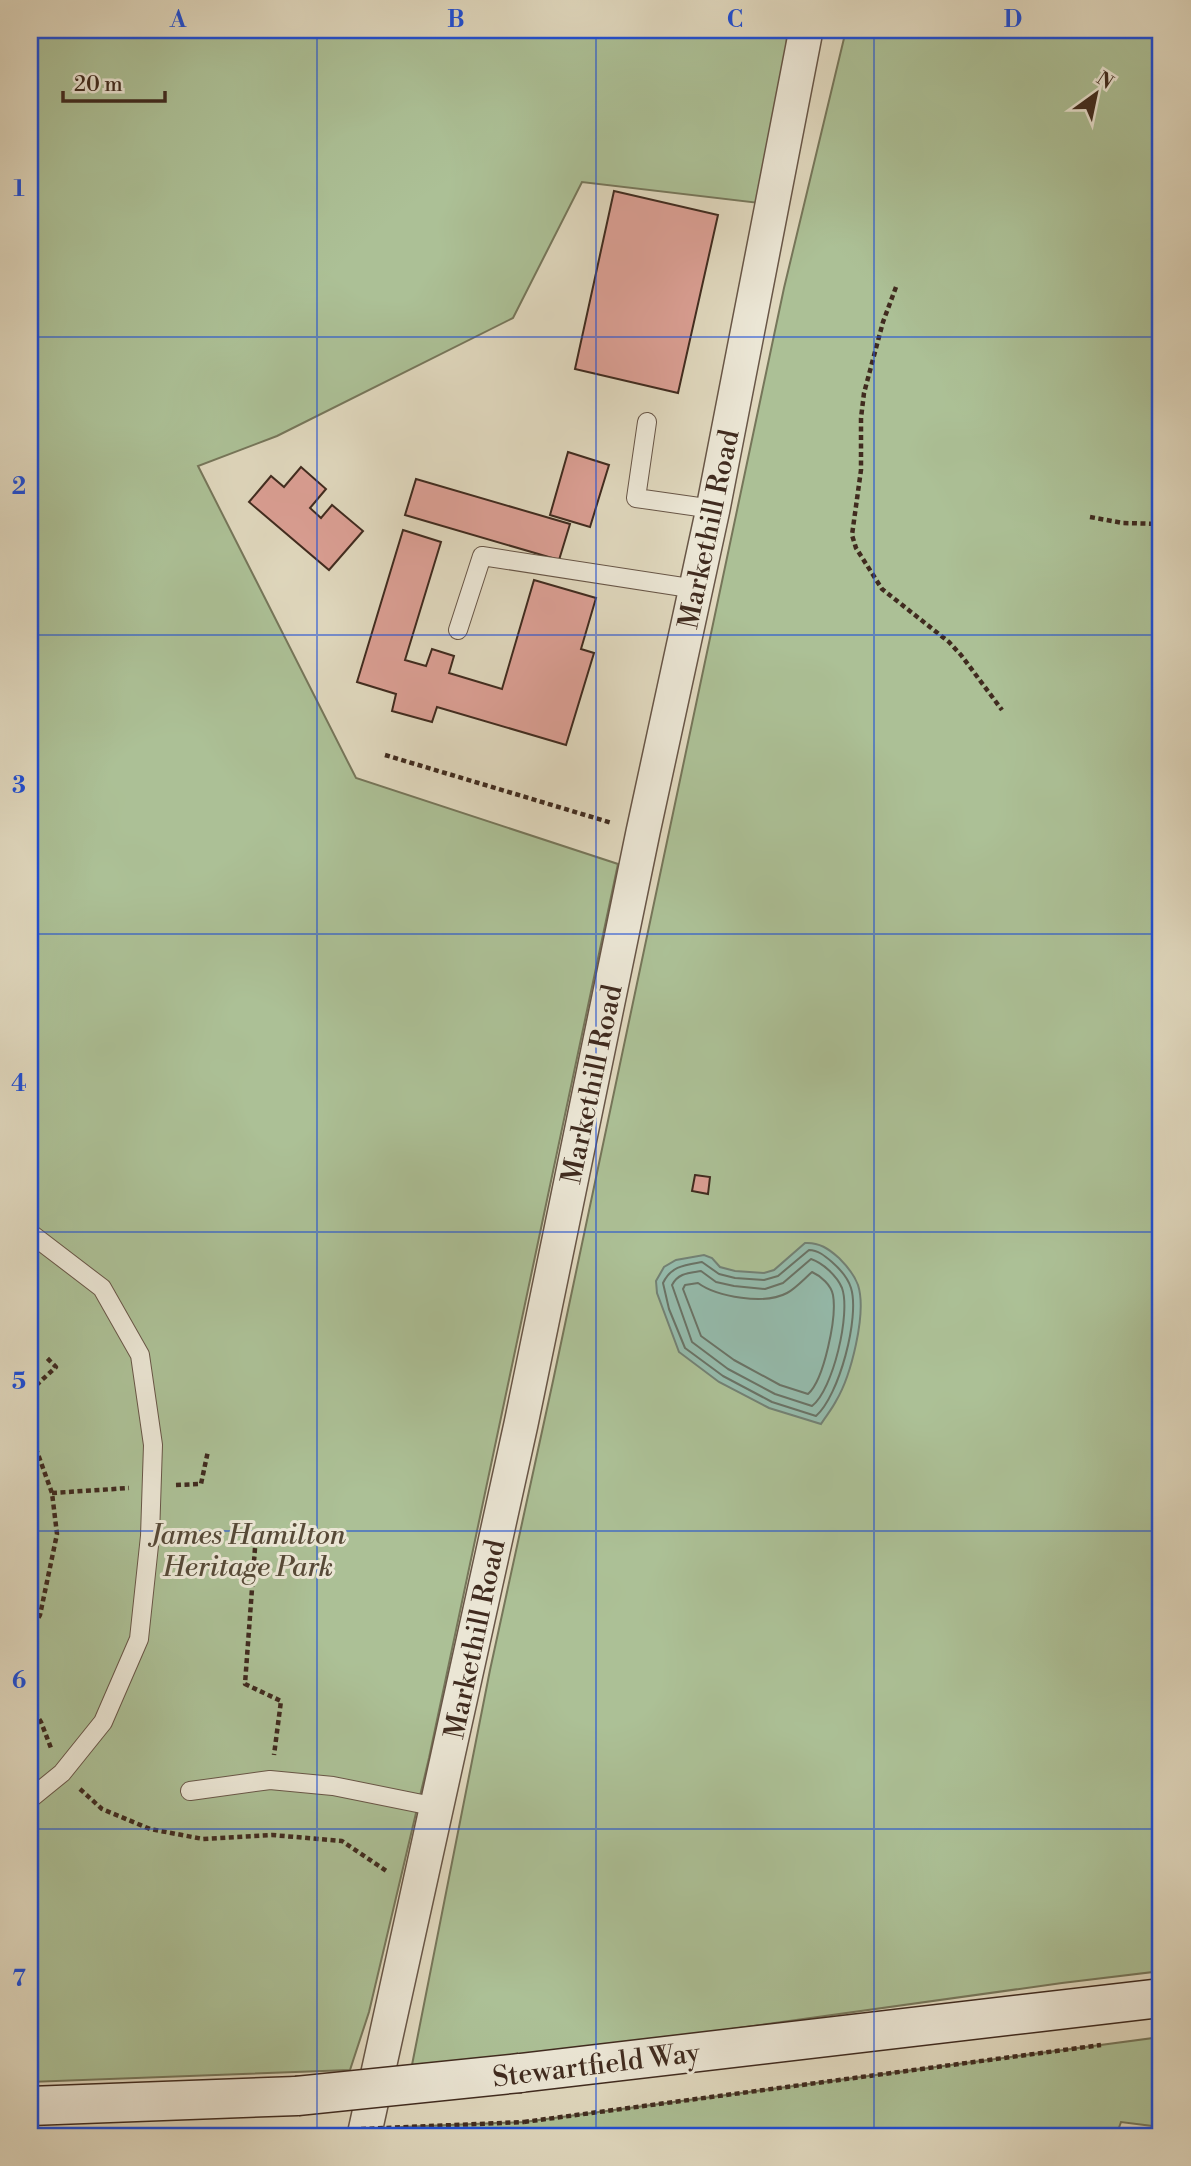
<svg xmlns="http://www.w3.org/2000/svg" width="1191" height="2166" viewBox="0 0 1191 2166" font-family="'Libre Bodoni',serif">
  <rect width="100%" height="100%" fill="#e0d8be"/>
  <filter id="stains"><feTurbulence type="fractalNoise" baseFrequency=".00286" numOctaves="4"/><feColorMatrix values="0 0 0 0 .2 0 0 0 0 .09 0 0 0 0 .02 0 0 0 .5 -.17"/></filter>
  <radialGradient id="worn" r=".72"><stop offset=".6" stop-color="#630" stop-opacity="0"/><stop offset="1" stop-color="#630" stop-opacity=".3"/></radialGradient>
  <g fill="#acc096" stroke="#76765a" stroke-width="2">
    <path d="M30,30H787L786,69L759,203L582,182L513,318L277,436L198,466L356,778L618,864L429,1758L369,2012L350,2070L30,2082Z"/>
    <path d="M846,30H1161V1971L1062,1983L573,2051L412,2065L490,1670L553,1381L784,288Z"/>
    <path d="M1161,2037V2127L1121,2122L1116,2136H396L401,2127L524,2122Z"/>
  </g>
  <path fill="#95bbac" stroke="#738174" stroke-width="2" d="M805,1243C819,1242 829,1249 839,1258C847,1266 854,1274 858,1285C867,1313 851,1376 836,1401C832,1409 826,1416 821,1424L769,1408L719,1382L679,1352L657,1293L656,1281L664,1267L676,1260L704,1255L712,1258L720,1267L735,1271L764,1273L774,1270Z"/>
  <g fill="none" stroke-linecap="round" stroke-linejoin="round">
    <g stroke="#6a7366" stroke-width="2">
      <path d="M809,1250C818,1250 825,1256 832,1262C840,1269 848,1278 851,1288C860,1317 839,1396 816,1416L772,1402L723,1376L685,1348L669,1309L663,1283C671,1266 685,1265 702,1262L719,1274L735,1278L764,1280L778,1276Z"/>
      <path d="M811,1259C823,1263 837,1276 842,1288C851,1313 833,1390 812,1406L775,1394L728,1369L692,1342L672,1285C678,1273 689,1273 701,1271L716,1282L734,1286L765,1289L783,1283Z"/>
      <path d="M812,1272C821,1276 831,1285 833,1295C837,1317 824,1380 808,1394L780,1385L734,1360L701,1336L683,1289L685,1285L698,1283C717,1297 765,1305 787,1293C796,1288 804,1279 812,1272Z"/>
    </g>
  </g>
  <g fill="#db9f94" stroke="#402b1f" stroke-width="2">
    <path d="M614,191L718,215L678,393L575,369Z"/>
    <path d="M568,452L609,465L590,527L550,515Z"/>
    <path d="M301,467L326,489L310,508L321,518L332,505L363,531L329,570L249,502L271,476L284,487Z"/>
    <path d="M416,479L570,524L559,560L405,515Z"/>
    <path d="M403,530L441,542L405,660L426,666L432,649L454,656L449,673L502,689L534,580L596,598L581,649L594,653L566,745L437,707L432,722L392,711L396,694L357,682Z"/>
    <path d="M695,1175L710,1177L708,1194L692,1191Z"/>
  </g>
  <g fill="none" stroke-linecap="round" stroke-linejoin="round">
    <defs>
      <g id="lane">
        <path d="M647,422L636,498L713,509"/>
        <path d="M458,630L482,556L696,589"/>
        <path d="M30,1233L102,1288L140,1355L153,1445L150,1536L139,1639L103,1722L62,1773L30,1799"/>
        <path d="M190,1791L270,1780L333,1786L437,1807"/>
      </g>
      <path id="street" d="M364,2136L521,1424L643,832L713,509L806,30"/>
      <g id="secondary">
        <path d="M520,2073L1161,1998"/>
        <path d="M30,2106L297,2096"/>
      </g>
    </defs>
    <use href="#lane" stroke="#685647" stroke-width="20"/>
    <use href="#street" stroke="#685647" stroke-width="36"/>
    <use href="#secondary" stroke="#402b1f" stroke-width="41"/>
    <g stroke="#402b1f" stroke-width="4.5" stroke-dasharray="5 3.5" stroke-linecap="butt">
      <path d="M896,287L883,322L864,393L861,418V470L852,535L856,548L882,589L949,642L961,655L1002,710"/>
      <path d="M1090,517L1123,523L1161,524"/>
      <path d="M385,755L612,823"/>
      <path d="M30,1391L56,1367L47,1358"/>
      <path d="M30,1432L52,1493L57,1534L40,1615L30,1632"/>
      <path d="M176,1485L201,1484L208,1451"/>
      <path d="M52,1493L129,1488"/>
      <path d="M255,1548L245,1684L281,1701L274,1755"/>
      <path d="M30,1705L41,1722L51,1748"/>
      <path d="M80,1789L102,1809L150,1829L203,1839L272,1835L342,1841L388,1872"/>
      <path d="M524,2122L1101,2045"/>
    </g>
    <use href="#lane" stroke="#ebe6d5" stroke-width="18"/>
    <use href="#street" stroke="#ebe6d5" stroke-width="33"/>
    <use href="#secondary" stroke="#ebe6d5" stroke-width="38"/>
    <defs>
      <path id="secondary-bridge" d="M297,2096L520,2073"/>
    </defs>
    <use href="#secondary-bridge" stroke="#402b1f" stroke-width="41" stroke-linecap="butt"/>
    <path stroke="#402b1f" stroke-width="4.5" stroke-dasharray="5 3.5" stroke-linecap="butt" d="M361,2129L524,2122"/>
    <use href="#secondary-bridge" stroke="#ebe6d5" stroke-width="38"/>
  </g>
  <path fill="none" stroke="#1d4ed8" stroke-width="2" stroke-opacity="0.55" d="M317,30V2136M596,30V2136M874,30V2136M30,337H1161M30,635H1161M30,934H1161M30,1232H1161M30,1531H1161M30,1829H1161"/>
  <g text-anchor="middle" stroke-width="6" stroke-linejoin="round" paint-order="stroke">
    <g font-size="28" fill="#402b1f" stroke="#ebe6d5">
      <text transform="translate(708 529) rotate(-78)" y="10">Markethill Road</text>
      <text transform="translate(591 1084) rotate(-78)" y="10">Markethill Road</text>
      <text transform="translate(474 1639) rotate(-78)" y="10">Markethill Road</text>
      <text transform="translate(596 2064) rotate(-7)" y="10">Stewartfield Way</text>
    </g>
    <g font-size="28" font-style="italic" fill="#564937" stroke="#ebe6d5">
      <text x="248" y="1544">James Hamilton<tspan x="248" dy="32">Heritage Park</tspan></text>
    </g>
  </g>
  <rect width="1191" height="2166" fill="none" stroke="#e0d8be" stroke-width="77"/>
  <g transform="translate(1096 94) rotate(33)" stroke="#ebe6d5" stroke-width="5" paint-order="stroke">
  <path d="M0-5L12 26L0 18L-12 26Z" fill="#402b1f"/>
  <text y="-10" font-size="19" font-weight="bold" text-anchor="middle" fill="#402b1f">N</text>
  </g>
  <path d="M63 91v10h102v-10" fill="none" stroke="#402b1f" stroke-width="3.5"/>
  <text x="74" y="91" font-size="21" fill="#402b1f" stroke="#ebe6d5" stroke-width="5" paint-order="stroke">20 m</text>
  <rect x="38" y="38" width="1114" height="2090" fill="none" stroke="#1d4ed8" stroke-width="2.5"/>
  <g font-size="23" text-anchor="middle" font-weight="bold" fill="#1d4ed8">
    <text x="178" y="27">A</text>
    <text x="456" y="27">B</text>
    <text x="735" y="27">C</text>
    <text x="1013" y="27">D</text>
    <text x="19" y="196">1</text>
    <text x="19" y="494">2</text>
    <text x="19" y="793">3</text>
    <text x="19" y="1091">4</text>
    <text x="19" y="1389">5</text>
    <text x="19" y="1688">6</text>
    <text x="19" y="1986">7</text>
  </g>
  <rect width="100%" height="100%" filter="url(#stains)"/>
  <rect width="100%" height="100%" fill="url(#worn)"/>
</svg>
